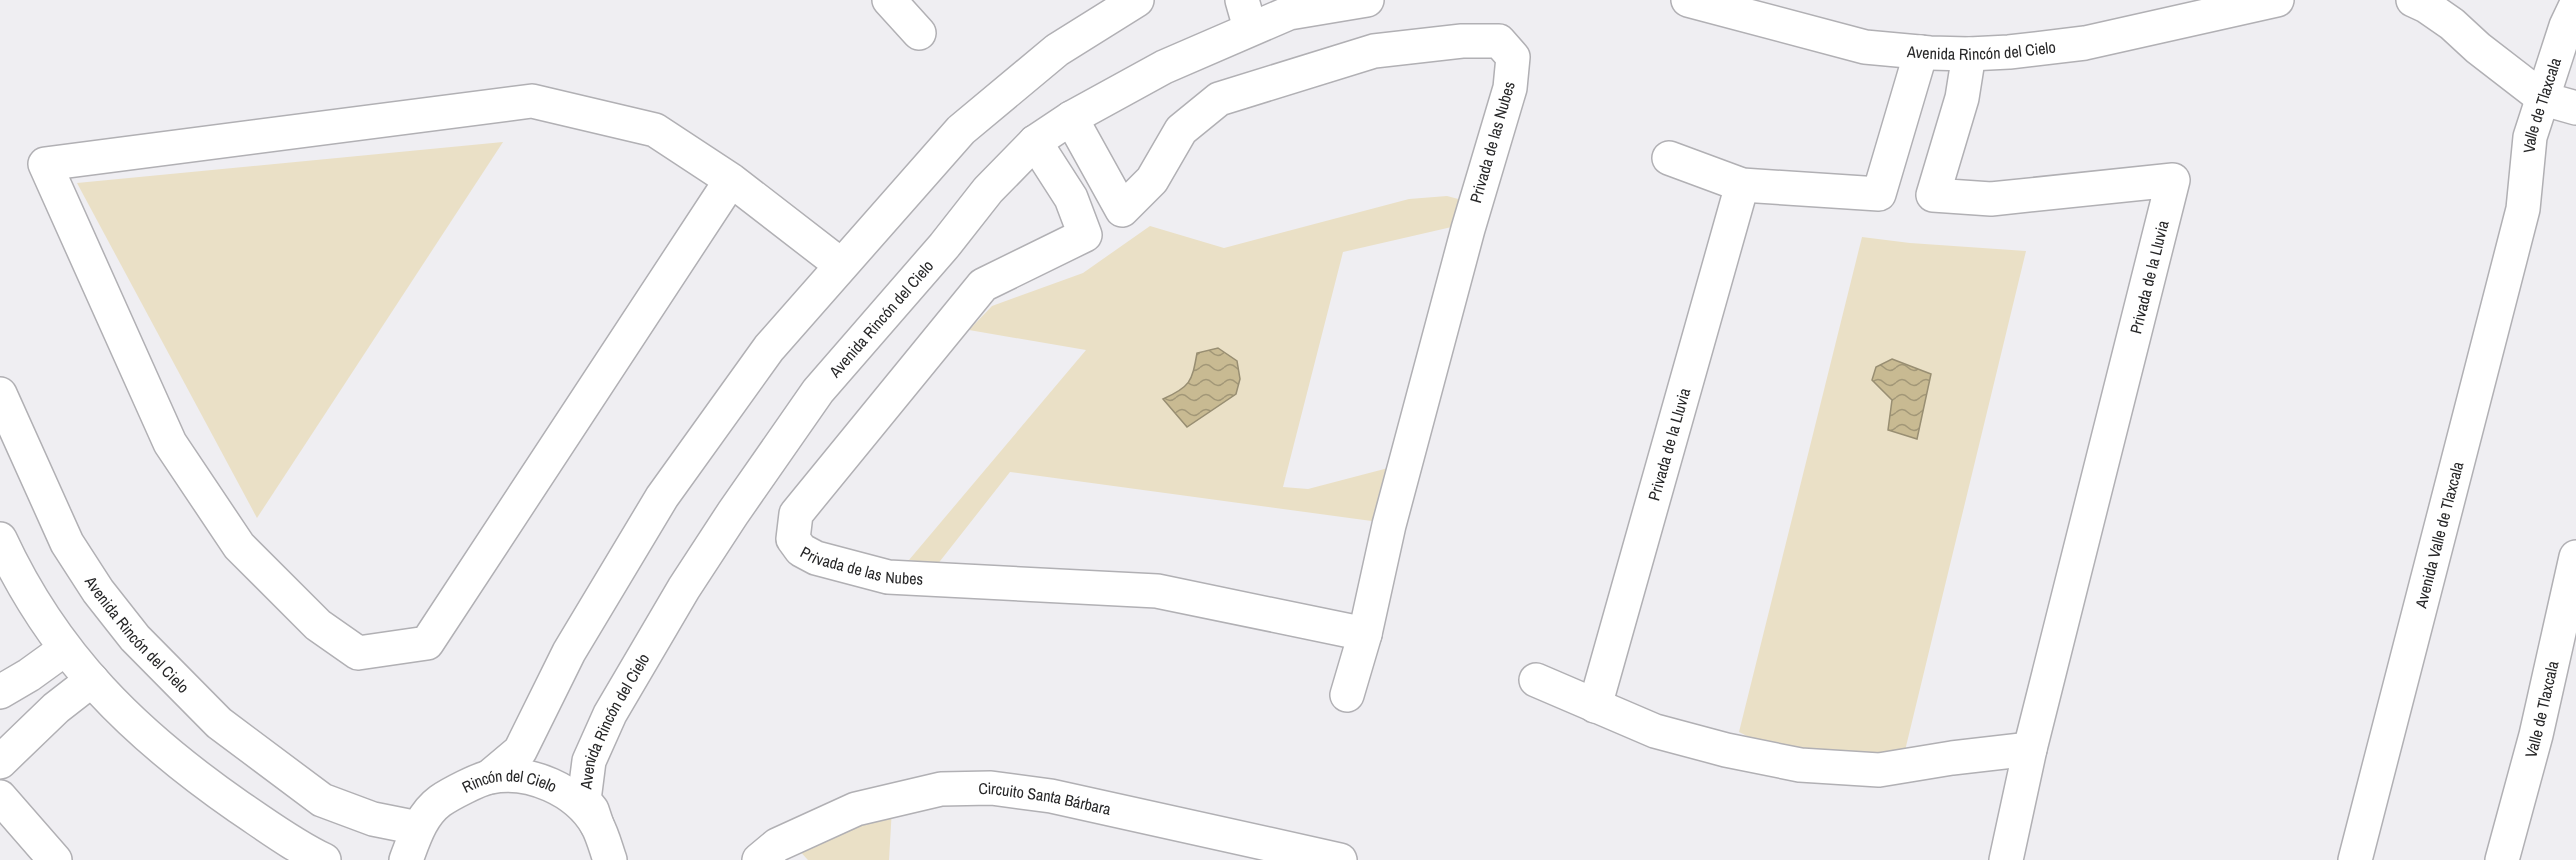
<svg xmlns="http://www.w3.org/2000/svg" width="2576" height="860" viewBox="0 0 2576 860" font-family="'Archivo Narrow',sans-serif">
  <defs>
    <pattern id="water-waves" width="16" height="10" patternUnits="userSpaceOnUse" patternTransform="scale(1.5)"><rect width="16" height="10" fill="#c8ba92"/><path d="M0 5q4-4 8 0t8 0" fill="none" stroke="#a29777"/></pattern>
  </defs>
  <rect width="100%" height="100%" fill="#efeef2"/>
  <g fill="#eae0c6" fill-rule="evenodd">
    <path d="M503,142L257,518L77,183Z"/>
    <path d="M1447,196L1462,200L1456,226L1343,252L1283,487L1308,489L1392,467L1379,522L1010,472L937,565L909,560L1086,350L969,330L992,306L1083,273L1150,226L1224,248L1409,199ZM1193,376L1187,427L1163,399L1185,389Z"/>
    <path d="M1862,237L1910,243L2026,251L1902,763L1785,755L1739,732ZM1893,400L1917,439L1888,430Z"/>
    <path d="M892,808L889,860H808L795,846Z"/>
  </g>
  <g fill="url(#water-waves)" stroke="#988e72" stroke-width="1.5">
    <path d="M1218,348L1237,361L1240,379L1236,394L1187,427L1163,399C1190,387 1192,382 1197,353Z"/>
    <path d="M1892,359L1931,374L1917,439L1888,430L1892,400L1872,380L1876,367Z"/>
  </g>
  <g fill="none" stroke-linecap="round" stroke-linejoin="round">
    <defs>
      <g id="street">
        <path d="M889,0L919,33"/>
        <path d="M1242,0L1250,28"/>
        <path d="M1969,54L1962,98L1933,195L1991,199L2173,180L2030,749L2006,860"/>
        <path d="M1071,118L1122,210L1152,180L1181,130L1219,99L1374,51L1462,41H1499L1513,57L1510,88L1468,229L1389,525L1365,634L1347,695"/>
        <path id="s1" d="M1035,142L1071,198L1085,235L983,285L796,514L793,539L801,550L816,558L888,577L1157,591L1365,634"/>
        <path d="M1669,158L1742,185L1879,194L1921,52"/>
        <path d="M731,180L427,643L358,653L318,625L239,546L170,443L45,164L532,101L655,130L731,180L841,265"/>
        <path d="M1536,680L1655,731L1726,750L1800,765L1879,770L1952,758L2030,749"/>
        <path d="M0,692L29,675L65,649"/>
        <path id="s2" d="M1595,706L1742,185"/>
        <path d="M0,762L56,708L92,680"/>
        <path d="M0,797L55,860"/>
        <path id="s3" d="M759,860L777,845L856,809L941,789L991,788L1051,796L1340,860"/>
      </g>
      <g id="secondary">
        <path id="s4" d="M1688,0L1865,47L1930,53L1969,54L2009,52L2085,43L2277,0"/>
        <path d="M2413,0L2426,6L2452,24L2478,48L2544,99L2576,108"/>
        <path id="s5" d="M0,394L67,543L98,591L135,638L219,723L322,800L373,819L418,828"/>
        <path d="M0,539C54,656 134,734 239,807C266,825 294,846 324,860"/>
        <path d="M489,777L520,751L569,652L662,497L769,348L961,130L1057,50L1137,0"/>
        <path id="s6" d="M597,825L592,810L584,800L589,761L610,714L684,588L733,513L818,391L944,246L988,190L1035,142L1071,118L1164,67L1289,13L1367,0"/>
        <path id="s7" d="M406,860C414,839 421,815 440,801C450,794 479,779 490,777C529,769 577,790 597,825C603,836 606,849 610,860"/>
        <path id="s8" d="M2355,860L2523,209L2530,137L2566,26L2576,5"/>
        <path id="s9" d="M2502,860L2536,735L2576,557"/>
      </g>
    </defs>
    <use href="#street" stroke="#b1b0b4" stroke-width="36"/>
    <use href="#secondary" stroke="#b1b0b4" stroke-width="36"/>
    <use href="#street" stroke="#fff" stroke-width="33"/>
    <use href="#secondary" stroke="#fff" stroke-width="33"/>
  </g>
  <g text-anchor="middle" stroke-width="4.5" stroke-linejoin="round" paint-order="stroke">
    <g font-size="16" fill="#272728" stroke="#fff">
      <text dy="6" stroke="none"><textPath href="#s4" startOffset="300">Avenida Rincón del Cielo</textPath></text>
      <text dy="6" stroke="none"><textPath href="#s8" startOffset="778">Valle de Tlaxcala</textPath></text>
      <text transform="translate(1492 142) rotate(-74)" y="6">Privada de las Nubes</text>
      <text transform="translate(2149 277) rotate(-76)" y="6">Privada de la Lluvia</text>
      <text dy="6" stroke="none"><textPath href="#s6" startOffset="600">Avenida Rincón del Cielo</textPath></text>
      <text dy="6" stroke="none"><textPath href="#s2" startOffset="272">Privada de la Lluvia</textPath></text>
      <text dy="6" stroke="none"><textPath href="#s8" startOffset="336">Avenida Valle de Tlaxcala</textPath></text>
      <text dy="6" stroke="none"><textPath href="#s1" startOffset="618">Privada de las Nubes</textPath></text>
      <text dy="6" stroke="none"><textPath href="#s5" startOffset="279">Avenida Rincón del Cielo</textPath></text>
      <text dy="6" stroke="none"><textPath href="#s9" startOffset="156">Valle de Tlaxcala</textPath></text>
      <text dy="6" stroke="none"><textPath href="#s6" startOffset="114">Avenida Rincón del Cielo</textPath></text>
      <text dy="6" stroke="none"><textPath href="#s7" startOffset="144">Rincón del Cielo</textPath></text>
      <text dy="6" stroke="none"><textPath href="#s3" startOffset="302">Circuito Santa Bárbara</textPath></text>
    </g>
  </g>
</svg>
